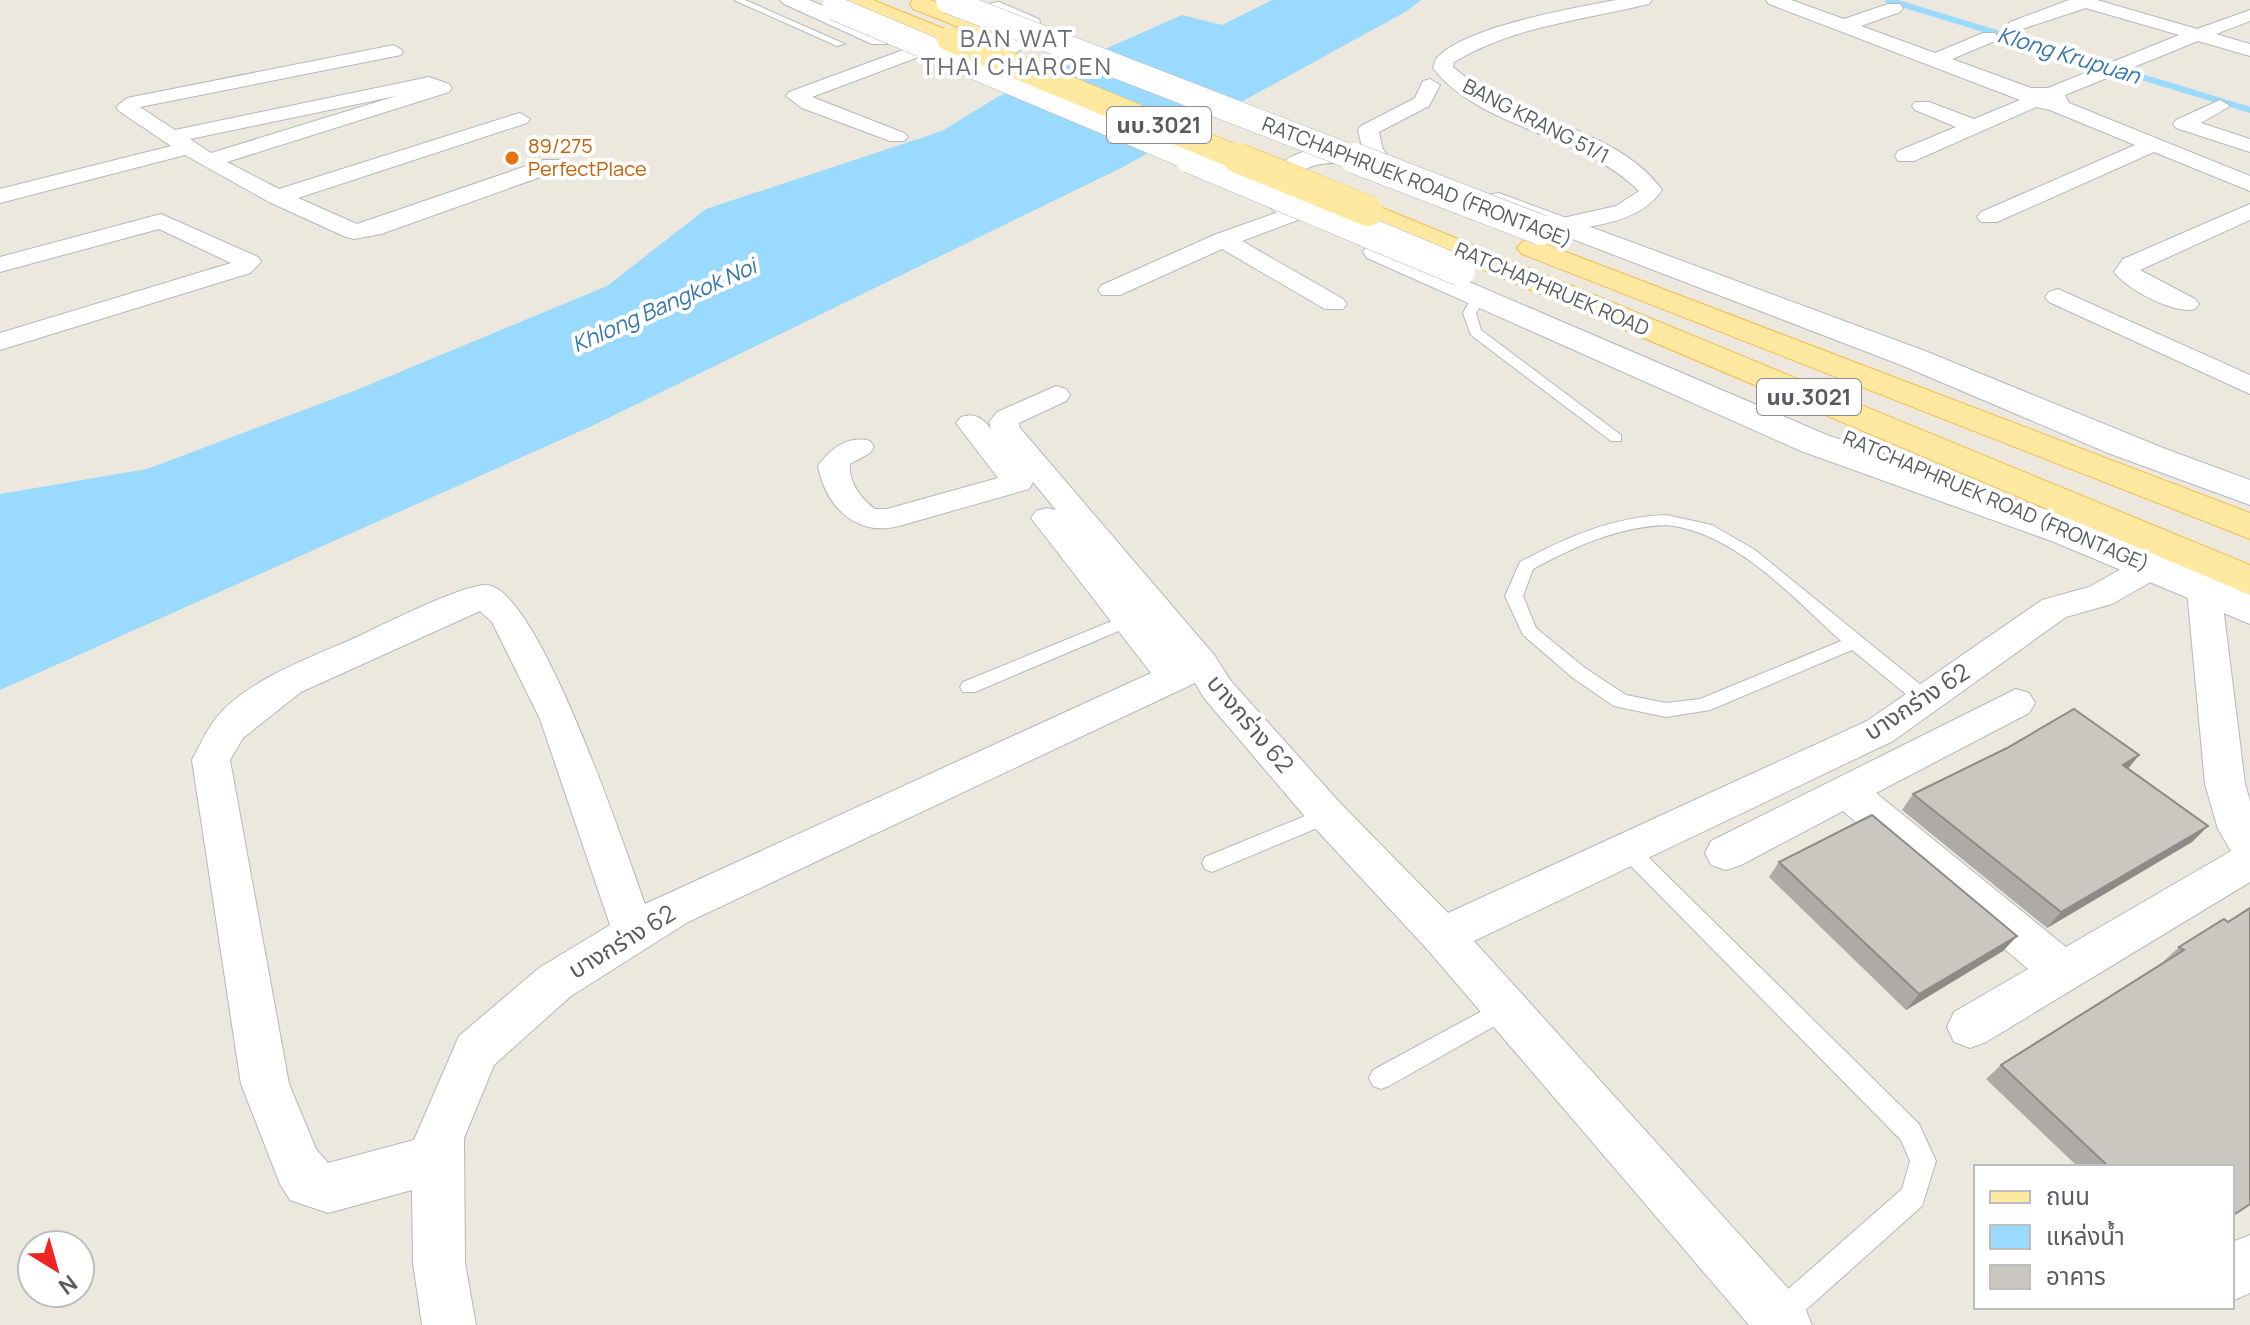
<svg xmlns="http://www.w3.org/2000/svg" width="2250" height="1325" viewBox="0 0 2250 1325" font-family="Manrope,'Noto Sans Thai',sans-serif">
  <rect width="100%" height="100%" fill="#ece8de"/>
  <path fill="#9bdaff" d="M1272,0H1421L1407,11L1121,168L594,425L0,690V494L147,469L354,391L607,286L706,209L942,131L999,96L1182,15L1222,25Z"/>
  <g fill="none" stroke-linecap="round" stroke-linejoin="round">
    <path stroke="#9bdaff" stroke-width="6" d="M1888,0L2250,110"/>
    <defs>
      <g id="service">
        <path d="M734,0H745L845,44L837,46Z"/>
        <path d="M1480,293L1486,297L1476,313L1481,330L1621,435V441H1611L1471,335L1463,313L1471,299Z"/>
        <path d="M1666,515L1712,525L1755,550L1932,694L1934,699L1932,704H1918L1852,650L1710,710L1666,717L1614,706L1573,678L1523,635L1505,596L1520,562C1567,537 1612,517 1666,515ZM1666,525C1735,532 1791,596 1841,641L1700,699L1666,703L1626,695L1585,668L1536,628L1523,596L1533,569C1576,546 1617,527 1666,525Z"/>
        <path d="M1129,614L1138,620L1135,624L975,692H963L960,687L963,682Z"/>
        <path d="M1327,807L1334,809L1337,815L1334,821L1212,872L1205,869L1202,863L1205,857Z"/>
        <path d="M1626,840L1633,842L1919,1124L1936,1161L1922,1206L1789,1325H1770L1766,1315L1770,1305L1902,1189L1910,1161L1901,1140L1619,854L1616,848L1619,842Z"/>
        <path d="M1506,998L1514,1001L1517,1008L1514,1015L1389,1086L1381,1089L1373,1086L1369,1078L1373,1070Z"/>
      </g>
      <g id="minor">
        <path d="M1616,0H1652L1649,4C1583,20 1514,26 1454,62L1453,67C1513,120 1618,127 1662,190C1639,223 1598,224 1562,232L1554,230L1550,225L1554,220L1616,206L1639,191C1581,133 1480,129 1433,68L1436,59C1462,27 1574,8 1616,0Z"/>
        <path d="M1766,0H1791L1844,19L1888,4H1900L1903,8L1900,12L1861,26L1935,53L1983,33H1995L1998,37L1995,41L1952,59L2031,88H2048L2179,35L2086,8L2016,31L2007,26L2010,22L2069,0H2097L2197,29L2250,10V21L2216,34L2250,44V56L2198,41L2065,95L2069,103L2250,176V191L2154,152L1997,222H1981L1977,217L1981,212L2135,145L2050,110L2036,107L1914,161H1898L1895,156L1898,151L1956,127L1915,110L1912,106L1915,102H1929L1974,119L2020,100L1769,4Z"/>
        <path d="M394,45L403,51L401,55L140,107L175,130L429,77L449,84L452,88L449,92L227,162L279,189L513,115L520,113L530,119L527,123L298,198L357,224L544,160H560L563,165L560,170L381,234L354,239L346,237L269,202L185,155L0,203V189L171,146L119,111L116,107L127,98ZM396,96L211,153L190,139Z"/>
        <path d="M914,46L921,48L923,52L921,56L812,97L904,133L908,137L904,141H890L802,108L786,96L789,92Z"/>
        <path d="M1430,79L1440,85L1429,106L1379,132L1384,155L1373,161L1365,160L1358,130L1361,126L1415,98L1423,81Z"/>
        <path d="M2220,100L2230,106L2201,123L2250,139V152L2176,128L2173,124L2176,120Z"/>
        <path d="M2250,204V220L2140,270L2195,299L2199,304L2195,309C2175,315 2126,289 2114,272L2123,259Z"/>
        <path d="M1295,206L1303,208L1307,213L1303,218L1242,241L1343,299L1347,304L1343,309H1325L1222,249L1120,295H1102L1098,290L1102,285L1214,235Z"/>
        <path d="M161,214L258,257L261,262L250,273L0,350V333L231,263L159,229L0,272V257Z"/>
        <path d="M2058,289L2250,375V394L2049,302L2045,297L2049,292Z"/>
        <path d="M1056,386L1066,389L1070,395L1066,401L1019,423L1020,428L1215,656L1230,680L1341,804L1448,913L1867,721L2042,600L2089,587L2139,559L2151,556L2163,559L2168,567L2163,575L2112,604L2066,617L1893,741L1474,941L1804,1306L1812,1325H1749L1427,949L1313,826L1204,698L1195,683L688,922L571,996L494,1065L464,1138L465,1263L476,1325H422L413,1263L412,1190L328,1213L290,1200L280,1184L241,1084L192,760C199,746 207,730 216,718C248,679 312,657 357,637C383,625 461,585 486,585C538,585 627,855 645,904L1151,673L1031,518L1036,511L1047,508L1056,510L1033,482L1029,489L899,526C856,537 826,507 818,466C830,449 848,435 870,441L874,447L870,453L850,464C848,481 861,499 875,509H887L998,478L956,423L961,417C976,413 981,417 991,429L989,422L997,412ZM480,611L492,622L540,719L610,925L539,968L459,1036L414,1140L328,1163L316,1149L289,1084L230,760L243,738L301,692Z"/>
        <path d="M2204,579L2216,582L2221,590L2245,784L2250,801V882L1986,1042L1970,1048L1954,1042L1947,1027L1954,1012L2028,969L1843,811L1741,865L1726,870L1711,865L1705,853L1711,841L2016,689L2029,693L2035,703L2029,713L1876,793L2066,947L2231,851L2218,829L2205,784L2187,590L2192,582Z"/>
        <path d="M2250,1235V1293L2232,1301V1242Z"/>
      </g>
      <g id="secondary">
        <path d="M780,0H809L888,34L891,39L888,44H872L784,4Z"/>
        <path d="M999,2L1039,19L1042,32C1022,58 969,72 938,64L934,59L938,54L983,48L1020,30L991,13L988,8L991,3Z"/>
        <path d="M1346,145L1383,149L1387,155L1383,161C1350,169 1302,148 1288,193L1301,208L1297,214C1278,219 1270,209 1260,194C1273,155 1308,147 1346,145Z"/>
        <path d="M1499,193L1925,351L2163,448L2250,480V505L2108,453L1901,365L1489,207L1485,201L1489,195Z"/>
        <path d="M1378,243L1827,435L2056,513L2250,594V624L2054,542L1801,451L1367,258L1363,252L1367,246Z"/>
      </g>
      <g id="primary">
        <path d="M843,0H873L957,34L960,39L957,44H941L847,4Z"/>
        <path d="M913,0H930L990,23L993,28L990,33H974L913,9L910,4Z"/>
        <path d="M1368,202L2250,565V595L1358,217L1354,211L1358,205Z"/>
        <path d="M1532,239L2250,513V539L1522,254L1517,248L1522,242Z"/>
      </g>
    </defs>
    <use href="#service" stroke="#b5b8bc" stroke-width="2"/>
    <use href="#minor" stroke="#b5b8bc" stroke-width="2"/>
    <use href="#secondary" stroke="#b5b9bf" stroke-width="2"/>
    <use href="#primary" stroke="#f6bb4e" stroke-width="2"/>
    <use href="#service" fill="#fff" fill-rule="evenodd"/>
    <use href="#minor" fill="#fff" fill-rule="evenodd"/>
    <use href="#secondary" fill="#fff" fill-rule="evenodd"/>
    <use href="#primary" fill="#ffe9a0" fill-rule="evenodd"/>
    <defs>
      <g id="secondary-bridge-far1">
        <path d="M948,1L1359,160"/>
        <path d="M834,8L1195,160"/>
      </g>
      <g id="secondary-bridge">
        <path d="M1190,158L1460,271"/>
        <path d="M1354,158L1541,230"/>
      </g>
      <path id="primary-bridge-far1" d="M949,39L1243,160"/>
      <path id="primary-bridge" d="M1238,158L1368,211"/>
    </defs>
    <use href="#secondary-bridge-far1" stroke="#b5b9bf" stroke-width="25" stroke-linecap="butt"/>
    <use href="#secondary-bridge" stroke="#b5b9bf" stroke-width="31" stroke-linecap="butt"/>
    <use href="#primary-bridge-far1" stroke="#f6bb4e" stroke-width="25" stroke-linecap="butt"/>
    <use href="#primary-bridge" stroke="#f6bb4e" stroke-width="31" stroke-linecap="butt"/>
    <use href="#secondary-bridge-far1" stroke="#fff" stroke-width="24"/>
    <use href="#secondary-bridge" stroke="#fff" stroke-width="30"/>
    <use href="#primary-bridge-far1" stroke="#ffe9a0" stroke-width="24"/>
    <use href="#primary-bridge" stroke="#ffe9a0" stroke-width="30"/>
  </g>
  <g fill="#afaaa5">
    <path d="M2139,755L2128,769L2208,826L2192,842L2047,928L1902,810L1913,794Z"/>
    <path d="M1779,862L2017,936L2003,951L1906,1010L1769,877Z"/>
    <path d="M2224,919L2232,1167H2078L1986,1079L2001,1065L2163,962L2179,947Z"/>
  </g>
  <g fill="#8e8b86">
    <path d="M2139,755L2126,771L2123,765Z"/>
    <path d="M2208,826L2192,842L2047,928L2061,912Z"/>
    <path d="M2017,936L2003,951L1906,1010L1919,994Z"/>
  </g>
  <g fill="#cbc6c0" stroke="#8e8b86" stroke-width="2">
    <path d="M2074,709L2139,755L2123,765L2208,826L2061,912L1913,794L2007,748Z"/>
    <path d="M1872,815L2017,936L1919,994L1779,862Z"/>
    <path d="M2250,908V1204L2232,1216V1167H2109L2001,1065L2184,950L2179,947L2224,919L2228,922Z"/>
  </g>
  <circle fill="#e8710a" stroke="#fff" stroke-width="3" cx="512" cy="158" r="8"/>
  <g text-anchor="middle" stroke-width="8" stroke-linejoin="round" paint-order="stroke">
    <g font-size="20" fill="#585c61" stroke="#fff">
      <text transform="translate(1536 121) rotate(27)" y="7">BANG KRANG 51/1</text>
      <text transform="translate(1417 182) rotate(21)" y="7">RATCHAPHRUEK ROAD (FRONTAGE)</text>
      <text transform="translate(1552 289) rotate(23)" y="7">RATCHAPHRUEK ROAD</text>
      <text transform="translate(1996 501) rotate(23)" y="7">RATCHAPHRUEK ROAD (FRONTAGE)</text>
    </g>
    <g font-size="20" fill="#c56008" stroke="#fff" text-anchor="start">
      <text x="528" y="153">89/275<tspan x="528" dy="23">PerfectPlace</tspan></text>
    </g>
    <g font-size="22" font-style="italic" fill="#3576aa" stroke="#fff">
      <text transform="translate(2069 55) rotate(17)" y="8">Klong Krupuan</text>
      <text transform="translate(664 305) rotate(-24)" y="8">Khlong Bangkok Noi</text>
    </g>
    <g fill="#fff" stroke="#8a8d90" stroke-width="2">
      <rect x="1107" y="107" width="104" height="36" rx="6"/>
      <rect x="1757" y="379" width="104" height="36" rx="6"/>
    </g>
    <g font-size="22" font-weight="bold" fill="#585c61">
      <text x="1159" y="133">นบ.3021</text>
      <text x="1809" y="405">นบ.3021</text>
    </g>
    <g font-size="24" letter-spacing="2" fill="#696e73" stroke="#fff">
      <text x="1017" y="47">BAN WAT<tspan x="1017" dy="28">THAI CHAROEN</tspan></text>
    </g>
    <g font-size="24" fill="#585c61" stroke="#fff">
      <text transform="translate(1917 702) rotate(-33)" y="8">บางกร่าง 62</text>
      <text transform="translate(1250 724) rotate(50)" y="8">บางกร่าง 62</text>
      <text transform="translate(622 942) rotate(-31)" y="8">บางกร่าง 62</text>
    </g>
  </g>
  <rect x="1974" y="1165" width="260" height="144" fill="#ffffff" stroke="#bcbec0" stroke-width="2"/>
  <rect x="1990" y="1191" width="40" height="12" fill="#ffe9a0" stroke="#bcbec0" stroke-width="2"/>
  <text x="2046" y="1205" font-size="24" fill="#585c61">ถนน</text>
  <rect x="1990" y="1225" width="40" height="24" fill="#9bdaff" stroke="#bcbec0" stroke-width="2"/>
  <text x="2046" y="1245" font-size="24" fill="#585c61">แหล่งน้ำ</text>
  <rect x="1990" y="1265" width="40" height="24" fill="#cbc6c0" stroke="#bcbec0" stroke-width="2"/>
  <text x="2046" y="1285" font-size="24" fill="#585c61">อาคาร</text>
  <g transform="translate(56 1269) rotate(143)"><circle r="38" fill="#ffffff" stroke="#bcbec0" stroke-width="2"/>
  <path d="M0-6L14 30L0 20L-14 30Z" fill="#ee2422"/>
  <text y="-12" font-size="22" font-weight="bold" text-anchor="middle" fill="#585c61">N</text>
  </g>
</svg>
